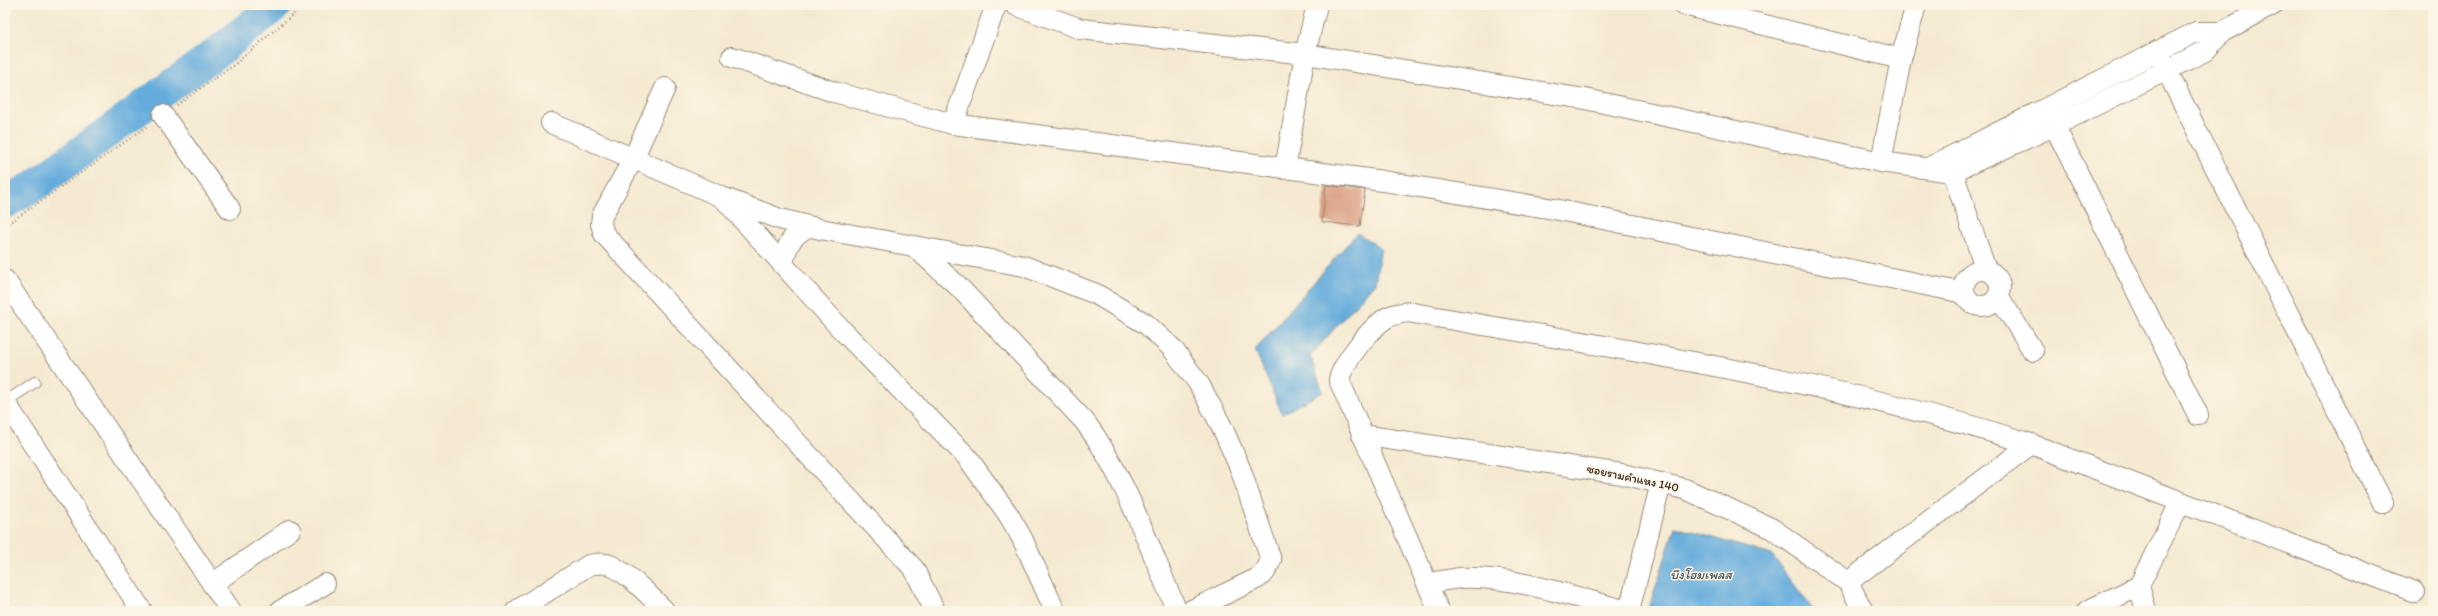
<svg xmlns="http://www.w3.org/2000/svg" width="2438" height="616" viewBox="0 0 2438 616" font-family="Itim,'Playpen Sans Thai',sans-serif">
  <rect width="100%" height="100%" fill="#fcf5e5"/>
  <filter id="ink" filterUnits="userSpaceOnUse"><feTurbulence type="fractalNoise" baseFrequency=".025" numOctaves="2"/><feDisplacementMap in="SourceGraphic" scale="8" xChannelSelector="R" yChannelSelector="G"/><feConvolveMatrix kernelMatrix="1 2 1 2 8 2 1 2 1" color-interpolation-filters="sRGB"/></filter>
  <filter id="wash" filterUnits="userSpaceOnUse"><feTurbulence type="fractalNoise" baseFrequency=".012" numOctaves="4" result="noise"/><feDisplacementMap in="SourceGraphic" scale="16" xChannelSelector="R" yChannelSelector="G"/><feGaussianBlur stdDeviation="0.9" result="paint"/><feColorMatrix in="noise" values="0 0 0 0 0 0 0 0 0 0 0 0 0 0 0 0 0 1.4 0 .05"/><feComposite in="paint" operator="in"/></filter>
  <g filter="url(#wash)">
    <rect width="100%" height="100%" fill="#f5ead1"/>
    <g fill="#65acdc" stroke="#506b7d">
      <path d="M1357,233L1381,248L1375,283L1310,356L1323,392L1282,414L1255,350Z"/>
      <path d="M1675,527L1772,555L1814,611H1648Z"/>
    </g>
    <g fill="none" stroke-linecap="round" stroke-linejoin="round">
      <path stroke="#65acdc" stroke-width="32" d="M5,203L35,185L219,51L276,5"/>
    </g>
    <g id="blocks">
      <path fill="#dba085" d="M1326,185L1365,190L1360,226L1322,222Z"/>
    </g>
  </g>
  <g filter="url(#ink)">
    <use href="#blocks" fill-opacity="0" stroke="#988a78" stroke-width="1"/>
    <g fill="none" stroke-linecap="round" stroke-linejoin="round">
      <defs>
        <path id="lane" d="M5,402L35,382"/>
        <g id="street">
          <path d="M1015,5L1081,29L1305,54L1585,99L1881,162L1952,172L2054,126L2205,51L2222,32L2273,5"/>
          <path d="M1684,5L1901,59"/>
          <path d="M2157,51L2383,503"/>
          <path d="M732,57L834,92L953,124L1383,181L1554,209L1964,293"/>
          <path d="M665,88L633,159L602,216L601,224L604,234L914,569L935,611"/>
          <path d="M2046,109L2198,415"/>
          <path d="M163,115L230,209"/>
          <path d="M551,123L722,197L780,219L820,229L1024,266L1096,294L1146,324L1172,348L1199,384L1222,427L1240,468L1271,560L1265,572L1258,578L1190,611"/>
          <path d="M953,124L996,5"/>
          <path d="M1948,158L1986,270"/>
          <path d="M1881,162L1901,59L1916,5"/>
          <path d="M1928,168L2196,32H2222"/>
          <path d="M1285,169L1305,54L1317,5"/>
          <path d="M725,200L841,329L967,457L1008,514L1022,538L1055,611"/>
          <path d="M915,247L959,287L1085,422C1125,475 1150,550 1177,611"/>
          <path d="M783,263C788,243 790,238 807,227"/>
          <circle cx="1982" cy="288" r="18"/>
          <path d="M5,280L231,611"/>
          <path d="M1999,297L2033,351"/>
          <path d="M5,402L142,611"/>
          <path d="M1362,435L1622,474L1685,489L1771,528L1848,582L1863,611"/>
          <path d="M1848,582L2031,444"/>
          <path d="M1427,583C1438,582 1450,579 1461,578C1517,576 1573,597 1627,611"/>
          <path d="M212,584L290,530"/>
          <path d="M2139,586L2146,611"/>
          <path d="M280,611L325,584"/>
          <path d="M516,611L589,565C596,564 604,562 610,565C629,574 650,596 665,611"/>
          <path d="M1439,611L1339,380C1343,362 1373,324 1390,316C1395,314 1402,313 1408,312C1617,349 1829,379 2031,444L2415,592"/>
          <path d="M1629,611L1661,483"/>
          <path d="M2087,611L2139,586L2180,503"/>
        </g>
      </defs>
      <use href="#lane" stroke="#988a78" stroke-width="12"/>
      <use href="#street" stroke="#988a78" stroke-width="22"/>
      <g stroke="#988a78" stroke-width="2.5" stroke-dasharray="1 3" stroke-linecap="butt">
        <path d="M177,105L234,65L304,5"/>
        <path d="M5,226L149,125"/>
      </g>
      <use href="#lane" stroke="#fff" stroke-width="10"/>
      <use href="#street" stroke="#fff" stroke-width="20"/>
    </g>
  </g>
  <g text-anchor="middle" stroke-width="3" stroke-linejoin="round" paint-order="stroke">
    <g font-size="12" fill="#3b2a1e" stroke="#fcf5e5">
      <text transform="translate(1633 478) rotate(12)" y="4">ซอยรามคำแหง 140</text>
    </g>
    <g font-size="13" font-style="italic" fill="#4a5860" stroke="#fcf5e5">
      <text x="1701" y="579">บึงโฮมเพลส</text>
    </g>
  </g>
  <rect width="2438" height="616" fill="none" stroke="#fcf5e5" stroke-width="20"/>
</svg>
